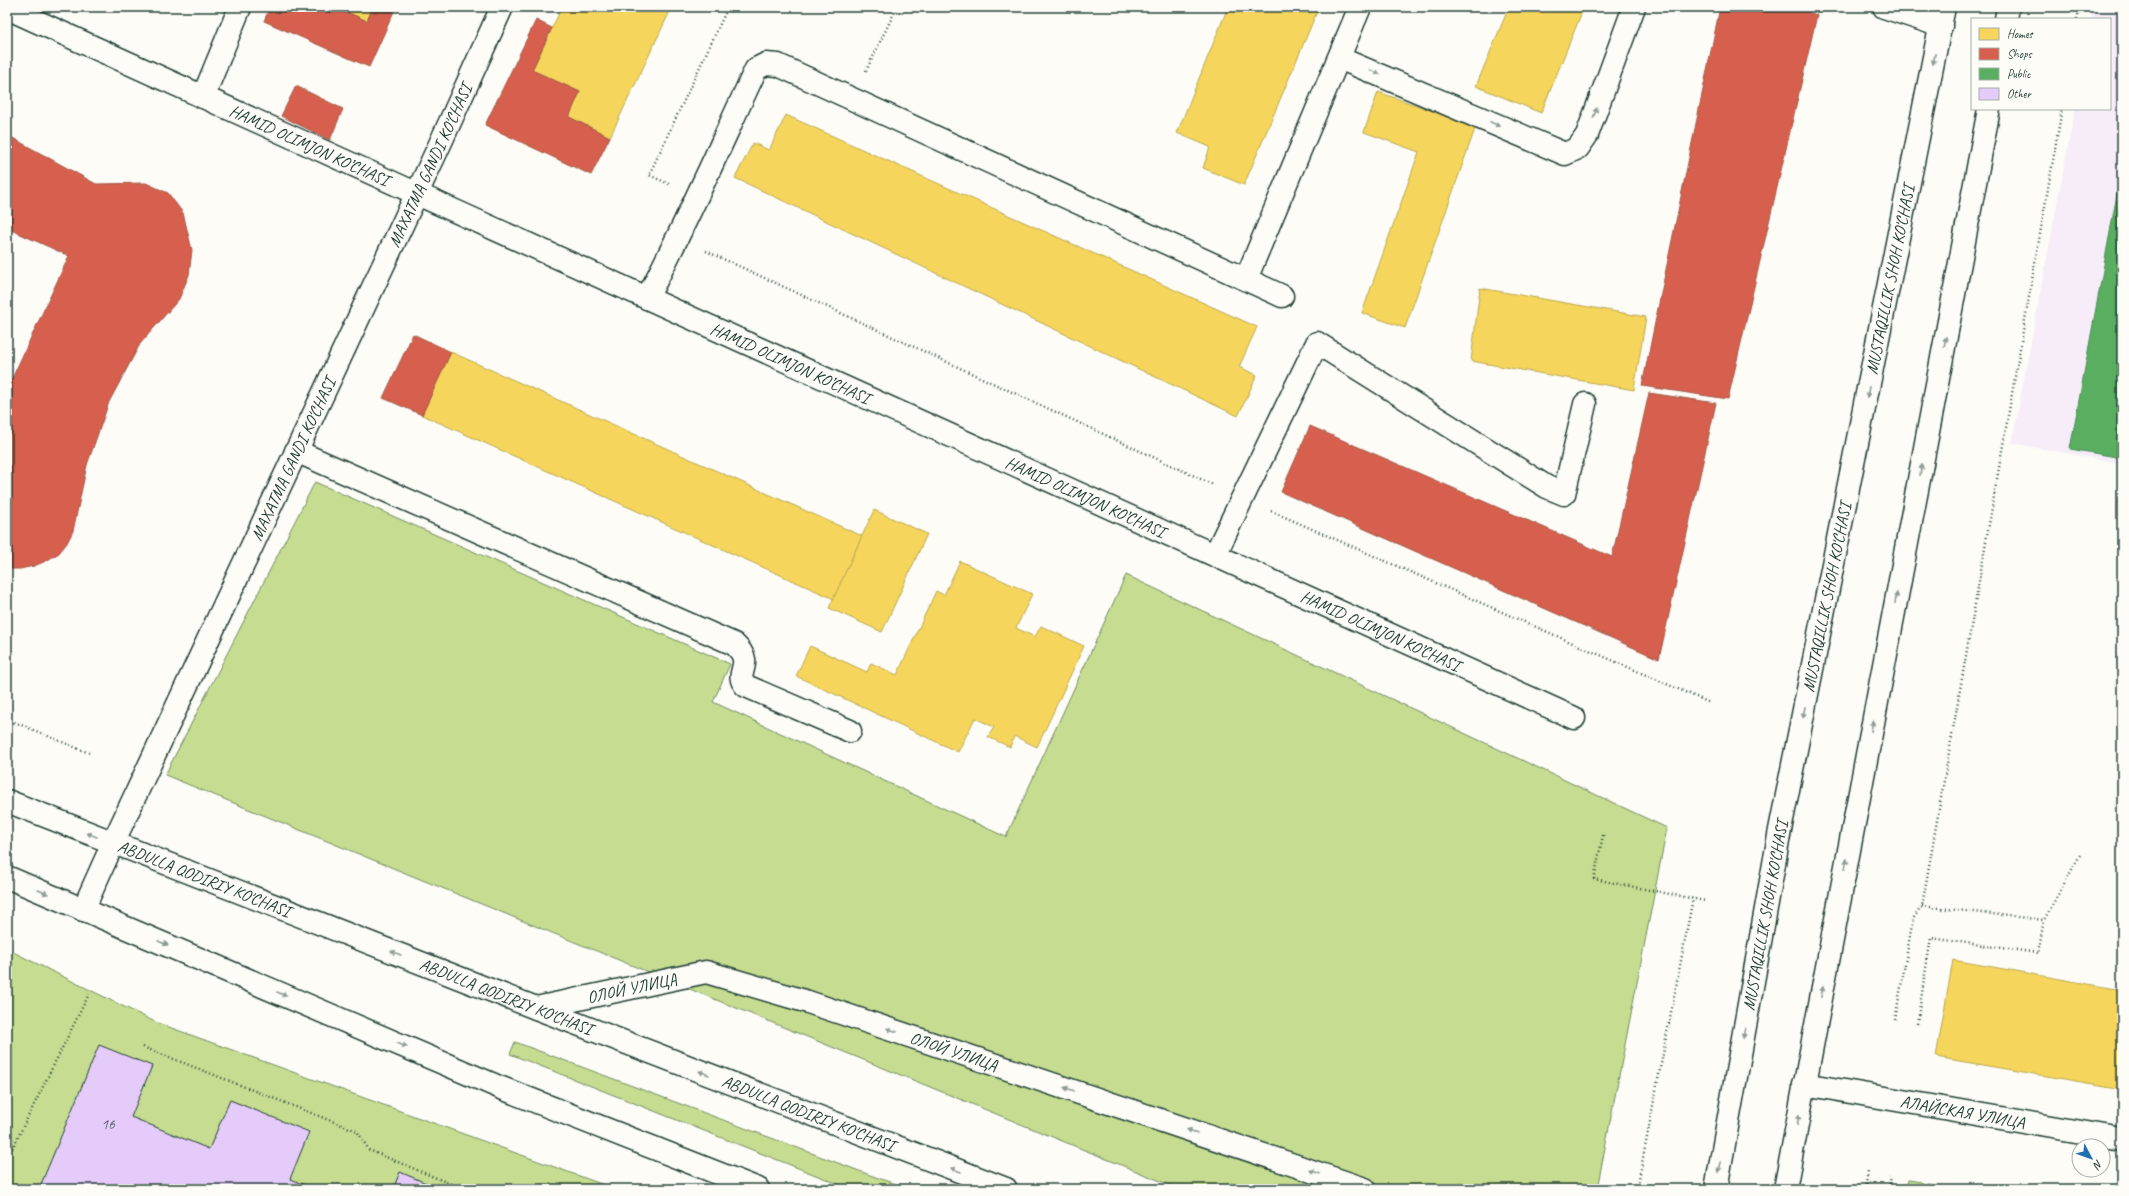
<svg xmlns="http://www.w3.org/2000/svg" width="2129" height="1196" viewBox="0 0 2129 1196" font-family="Caveat,sans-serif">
  <rect width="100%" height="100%" fill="#fdfcf7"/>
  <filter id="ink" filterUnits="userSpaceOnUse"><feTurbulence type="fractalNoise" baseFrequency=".025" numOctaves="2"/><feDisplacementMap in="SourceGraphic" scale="8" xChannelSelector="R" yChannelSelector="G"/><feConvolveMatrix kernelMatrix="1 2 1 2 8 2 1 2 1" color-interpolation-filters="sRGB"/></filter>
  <g filter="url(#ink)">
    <path fill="#f6edf8" d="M2094,7H2122V464L2012,443L2075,109H2110V19H2091Z"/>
    <g fill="#c6dc91" stroke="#728c62">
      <path d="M315,482L730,664L713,702L1006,837L1126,575L1667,828L1597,1189H1180L165,775Z"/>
      <path d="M7,949L155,1022L615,1189H7Z"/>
      <path d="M515,1042L870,1175L909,1189H851L510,1054Z"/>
      <path d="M1909,1180L1962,1189H1907Z"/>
    </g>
    <g fill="#f6d55c" stroke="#b6a750">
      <path d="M336,7H373L367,21Z"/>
      <path d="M562,7H672L610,137L569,117L580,92L532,70Z"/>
      <path d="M1228,7H1319L1244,185L1203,168L1210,147L1177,133Z"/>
      <path d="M1509,7H1584L1541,113L1476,86Z"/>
      <path d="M1378,92L1476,126L1405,328L1362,313L1419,152L1364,132Z"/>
      <path d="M786,115L1257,327L1239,367L1257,375L1238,416L735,178L753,143L769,150Z"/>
      <path d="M1480,288L1646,317L1634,390L1471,361Z"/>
      <path d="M451,352L862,536L834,599L422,415Z"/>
      <path d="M874,510L927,534L882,632L829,608Z"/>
      <path d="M960,561L1032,594L1016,628L1035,637L1041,626L1084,646L1037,747L1014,736L1010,747L988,737L994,727L975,718L958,752L796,676L810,646L867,672L871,663L897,675L936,591L944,595Z"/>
      <path d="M1953,960L2122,990V1089L1936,1057Z"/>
    </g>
    <g fill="#d6604d" stroke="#9f5646">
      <path d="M270,7H336L367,21L373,7H396L369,67L264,21Z"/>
      <path d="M1720,7H1791L1817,15L1728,399L1642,386Z"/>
      <path d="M536,20L552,28L532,70L580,92L569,117L610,137L591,175L485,125Z"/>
      <path d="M296,86L343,109L330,140L281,116Z"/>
      <path d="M7,132L11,137L96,184L146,183L168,193L183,213L192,250L189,275L179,299L140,344L109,402L87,465L73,531L67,543L59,553L46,561L34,566L20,569H7V389L69,256L7,228Z"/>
      <path d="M413,334L451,352L422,415L383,398Z"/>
      <path d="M1649,393L1716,403L1659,659L1281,492L1310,426L1612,557Z"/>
    </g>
    <path fill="#5aae61" stroke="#488c54" d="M2122,167V458L2070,449Z"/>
    <g fill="#e5cbfa" stroke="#1f3d34">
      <path d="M99,1045L152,1066L131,1117L209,1149L230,1100L309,1132L290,1179L314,1189H39Z"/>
      <path d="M400,1172L440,1189H393Z"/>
    </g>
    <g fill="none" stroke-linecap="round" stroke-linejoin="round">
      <defs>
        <g id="service">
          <path d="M1884,7L1941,26"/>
          <path d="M1339,58L1565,154L1578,148L1587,135L1634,7"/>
          <path d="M203,97L240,7"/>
          <path d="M1246,279L1360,7"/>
          <path d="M647,298C686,224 720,146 756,69L766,64L778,65L1282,296"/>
          <path d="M296,451L734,644C757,665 732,672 746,686L850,731"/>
          <path d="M1215,555L1317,343L1547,487L1564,494L1585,404"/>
        </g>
        <g id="minor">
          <path id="s1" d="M7,8L1574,718"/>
          <path id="s2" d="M113,843L440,144L502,7"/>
          <path id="s3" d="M536,1008L706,972L808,1002L1365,1189"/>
          <path id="s4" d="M1804,1084L2122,1139"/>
        </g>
        <g id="primary">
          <path d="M2006,19L2008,7"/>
          <path id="s5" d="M7,801L536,1008L1006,1189"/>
          <path d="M7,877L499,1087L758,1189"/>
          <path d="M83,910L113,843"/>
          <path id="s6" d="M1716,1189L1780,830L1944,7"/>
          <path d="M1785,1189L1989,109"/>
        </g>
      </defs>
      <use href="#service" stroke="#1f3d34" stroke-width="25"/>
      <use href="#minor" stroke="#1f3d34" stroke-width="25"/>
      <use href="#primary" stroke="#1f3d34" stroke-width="25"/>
      <g stroke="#1f3d34" stroke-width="2.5" stroke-dasharray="1 3" stroke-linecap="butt">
        <path d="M2077,19L2080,7"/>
        <path d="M866,71L897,7"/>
        <path d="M669,184L649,175L728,7"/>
        <path d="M706,251L1214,485"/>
        <path d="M1271,511L1710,703"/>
        <path d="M7,719L89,753"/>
        <path d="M1603,835L1594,879L1705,901"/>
        <path d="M1922,906L2044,920L2080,855"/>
        <path d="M1895,1020L1913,919L1922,906L2062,109"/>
        <path d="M1917,1023L1931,938L2038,953L2044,920"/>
        <path d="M143,1047L357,1131L369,1150L463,1189"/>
        <path d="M7,1159L89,994"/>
        <path d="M1637,1189L1693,898"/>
        <path d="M1865,1189L1868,1172"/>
        <path d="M1889,1189L1891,1177"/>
      </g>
      <use href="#service" stroke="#fdfcf7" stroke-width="22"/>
      <use href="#minor" stroke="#fdfcf7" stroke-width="22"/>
      <use href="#primary" stroke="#fdfcf7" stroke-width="22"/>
    </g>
    <defs><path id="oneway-solid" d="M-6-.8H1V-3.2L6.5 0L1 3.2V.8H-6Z"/></defs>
    <g fill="#8e9c96">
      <use href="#oneway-solid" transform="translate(1934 59) rotate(101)"/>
      <use href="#oneway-solid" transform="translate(1375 72) rotate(22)"/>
      <use href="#oneway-solid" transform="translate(1595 113) rotate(-70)"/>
      <use href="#oneway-solid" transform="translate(1495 124) rotate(24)"/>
      <use href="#oneway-solid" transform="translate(1945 342) rotate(-79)"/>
      <use href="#oneway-solid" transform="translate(1868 392) rotate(101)"/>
      <use href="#oneway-solid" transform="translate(1921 470) rotate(-79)"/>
      <use href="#oneway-solid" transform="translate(1896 598) rotate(-79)"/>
      <use href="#oneway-solid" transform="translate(1804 712) rotate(101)"/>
      <use href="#oneway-solid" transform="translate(1872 726) rotate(-79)"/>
      <use href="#oneway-solid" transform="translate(92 835) rotate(-158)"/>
      <use href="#oneway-solid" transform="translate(1846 864) rotate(-79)"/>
      <use href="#oneway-solid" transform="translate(43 892) rotate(23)"/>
      <use href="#oneway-solid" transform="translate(163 943) rotate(23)"/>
      <use href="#oneway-solid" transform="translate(396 953) rotate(-159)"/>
      <use href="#oneway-solid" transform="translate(1822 992) rotate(-79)"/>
      <use href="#oneway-solid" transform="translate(282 994) rotate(23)"/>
      <use href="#oneway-solid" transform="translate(892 1030) rotate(-161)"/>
      <use href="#oneway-solid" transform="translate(1744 1033) rotate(100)"/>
      <use href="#oneway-solid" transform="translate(402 1045) rotate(23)"/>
      <use href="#oneway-solid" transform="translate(704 1073) rotate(-159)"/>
      <use href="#oneway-solid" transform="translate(1069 1089) rotate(-161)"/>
      <use href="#oneway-solid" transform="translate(1798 1120) rotate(-80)"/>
      <use href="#oneway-solid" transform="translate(1192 1131) rotate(-161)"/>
      <use href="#oneway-solid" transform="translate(1720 1167) rotate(101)"/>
      <use href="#oneway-solid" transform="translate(956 1170) rotate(-159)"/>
      <use href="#oneway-solid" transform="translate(1315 1172) rotate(-161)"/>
    </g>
  </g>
  <g text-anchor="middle" stroke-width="4" stroke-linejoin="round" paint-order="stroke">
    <g font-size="15" fill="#506066">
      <text x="108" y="1129">16</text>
    </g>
    <g font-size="17" fill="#1f3d34" stroke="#fdfcf7">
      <text dy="6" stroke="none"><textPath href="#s1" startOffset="332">HAMID OLIMJON KO’CHASI</textPath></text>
      <text dy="6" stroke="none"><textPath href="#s2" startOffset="748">MAXATMA GANDI KO'CHASI</textPath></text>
      <text dy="6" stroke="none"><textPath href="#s6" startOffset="926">MUSTAQILLIK SHOH KO'CHASI</textPath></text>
      <text dy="6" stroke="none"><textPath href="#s1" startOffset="860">HAMID OLIMJON KO’CHASI</textPath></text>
      <text dy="6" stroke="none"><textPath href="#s2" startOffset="424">MAXATMA GANDI KO'CHASI</textPath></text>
      <text dy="6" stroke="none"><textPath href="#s1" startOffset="1184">HAMID OLIMJON KO’CHASI</textPath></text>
      <text dy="6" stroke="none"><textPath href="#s6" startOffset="602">MUSTAQILLIK SHOH KO'CHASI</textPath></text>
      <text dy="6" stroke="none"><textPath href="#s1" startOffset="1508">HAMID OLIMJON KO’CHASI</textPath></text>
      <text dy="6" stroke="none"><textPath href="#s5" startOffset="212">ABDULLA QODIRIY KO'CHASI</textPath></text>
      <text dy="6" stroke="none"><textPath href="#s6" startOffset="278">MUSTAQILLIK SHOH KO'CHASI</textPath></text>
      <text dy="6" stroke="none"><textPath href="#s3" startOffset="98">ОЛОЙ УЛИЦА</textPath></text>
      <text dy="6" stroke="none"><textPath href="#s5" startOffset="536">ABDULLA QODIRIY KO'CHASI</textPath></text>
      <text dy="6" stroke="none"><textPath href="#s3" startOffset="434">ОЛОЙ УЛИЦА</textPath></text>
      <text dy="6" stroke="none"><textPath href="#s4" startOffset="161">АЛАЙСКАЯ УЛИЦА</textPath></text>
      <text dy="6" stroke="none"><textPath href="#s5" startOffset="860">ABDULLA QODIRIY KO'CHASI</textPath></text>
    </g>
  </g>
  <rect width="2129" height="1196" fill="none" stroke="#fdfcf7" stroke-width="24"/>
  <rect x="12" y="12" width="2105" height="1172" fill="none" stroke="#1f3d34" stroke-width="1.5" filter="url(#ink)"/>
  <rect x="1971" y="18" width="140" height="92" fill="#fdfcf7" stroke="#a4b0a9"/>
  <rect x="1979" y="28" width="20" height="12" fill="#f6d55c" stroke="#a4b0a9"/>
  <text x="2007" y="38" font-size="12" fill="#1f3d34">Homes</text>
  <rect x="1979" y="48" width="20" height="12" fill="#d6604d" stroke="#a4b0a9"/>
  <text x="2007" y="58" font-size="12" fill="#1f3d34">Shops</text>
  <rect x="1979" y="68" width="20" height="12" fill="#5aae61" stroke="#a4b0a9"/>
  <text x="2007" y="78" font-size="12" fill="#1f3d34">Public</text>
  <rect x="1979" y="88" width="20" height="12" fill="#e5cbfa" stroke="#a4b0a9"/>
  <text x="2007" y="98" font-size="12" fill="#1f3d34">Other</text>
  <g transform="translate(2091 1158) rotate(131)"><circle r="19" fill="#fdfcf7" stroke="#a4b0a9"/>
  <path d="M0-3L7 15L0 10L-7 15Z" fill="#1f6fb2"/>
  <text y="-6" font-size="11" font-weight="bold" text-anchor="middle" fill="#1f3d34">N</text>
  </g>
</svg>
